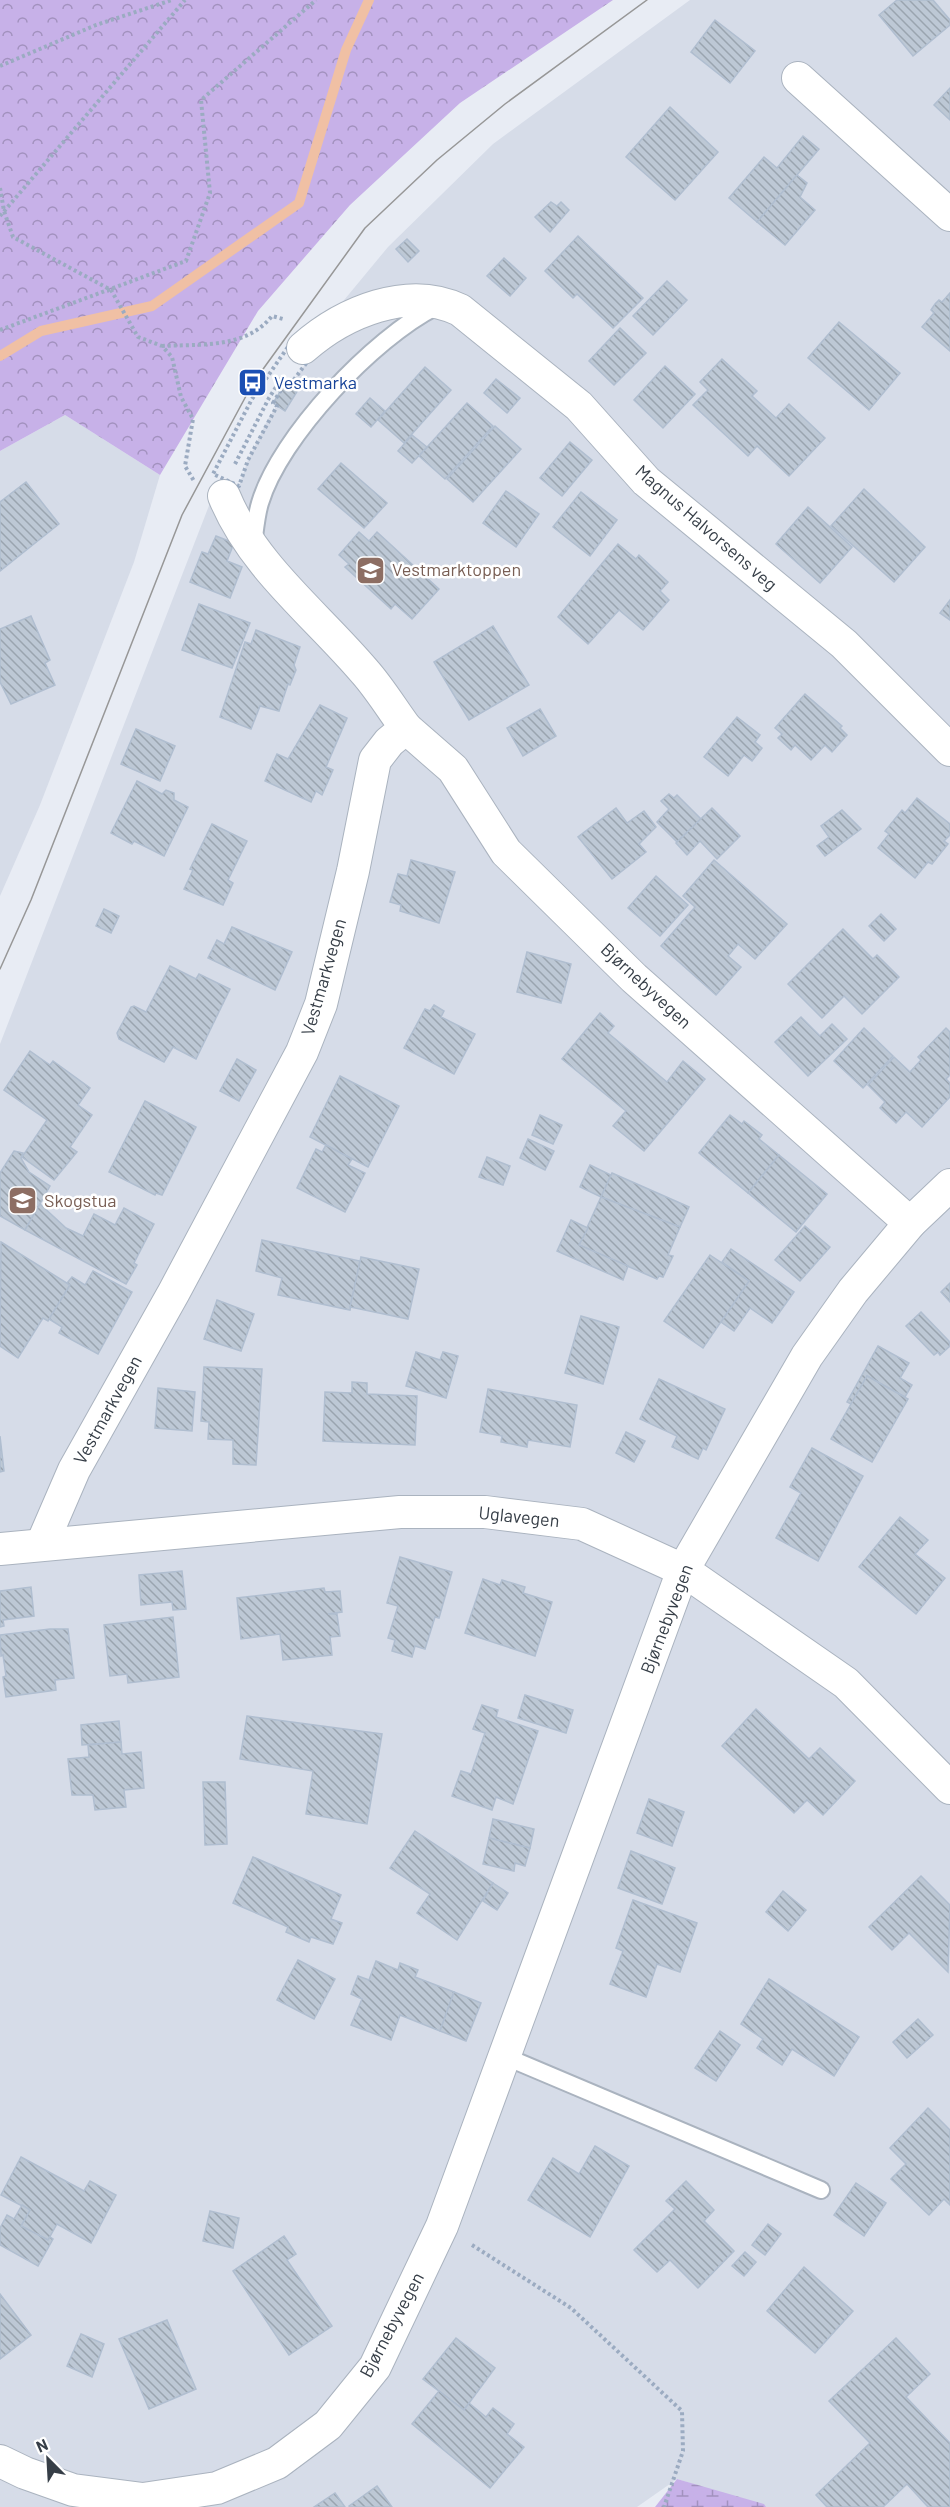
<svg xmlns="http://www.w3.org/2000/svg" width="950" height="2507" viewBox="0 0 950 2507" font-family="Barlow,sans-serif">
  <defs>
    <pattern id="forest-crowns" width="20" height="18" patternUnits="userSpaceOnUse" patternTransform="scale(1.5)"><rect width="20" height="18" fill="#c7b1e8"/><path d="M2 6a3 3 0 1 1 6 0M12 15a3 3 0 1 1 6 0" fill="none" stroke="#a291be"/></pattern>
    <pattern id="wetland-marsh" width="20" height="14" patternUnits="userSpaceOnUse" patternTransform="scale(1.5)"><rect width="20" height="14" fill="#c7b1e8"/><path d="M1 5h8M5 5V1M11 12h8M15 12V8" fill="none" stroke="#a291be"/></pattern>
    <pattern id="building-back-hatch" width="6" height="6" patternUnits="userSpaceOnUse" patternTransform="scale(1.5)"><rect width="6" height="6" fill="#bdc8d5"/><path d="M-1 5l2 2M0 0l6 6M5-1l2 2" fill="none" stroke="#9aa4af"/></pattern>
  </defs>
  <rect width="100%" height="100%" fill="#e8ecf4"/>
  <g fill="#d6dce8">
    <path d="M690,0H950V2507H766L677,2479L637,2507H0V1044L210,503L239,486L248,460L268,419L277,406L285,411L298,390L290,385L313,354L340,305L388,247L493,144Z"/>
    <path d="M65,415L160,475L134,562L40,805L0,896V451Z"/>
  </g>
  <path fill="url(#forest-crowns)" d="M0,0H613L460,103L350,205L258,311L160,475L65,415L0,451Z"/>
  <path fill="url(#wetland-marsh)" d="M677,2479L764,2504L766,2507H655Z"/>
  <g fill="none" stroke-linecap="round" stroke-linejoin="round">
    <path stroke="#f0c0a4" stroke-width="10" d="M0,356L41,331L152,306L299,203L346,50L369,0"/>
  </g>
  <g fill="url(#building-back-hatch)" stroke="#b0bed0" stroke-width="1.5">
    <path d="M897,0H933L950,20V25L913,56L879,15Z"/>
    <path d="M715,20L755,51L730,83L691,52Z"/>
    <path d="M950,88V120L934,105Z"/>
    <path d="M670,107L718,152L675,200L626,157Z"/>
    <path d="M803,136L819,149L757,222L729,198L764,157L777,168Z"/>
    <path d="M797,175L807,183L800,197L815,210L785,245L757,222Z"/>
    <path d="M551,202L557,206L561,202L569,210L550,232L535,217Z"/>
    <path d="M578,236L643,298L613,328L577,294L573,298L545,271Z"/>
    <path d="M407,239L419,251L408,262L396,249Z"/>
    <path d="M504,258L526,278L510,296L487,276Z"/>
    <path d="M667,281L687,300L653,335L633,316Z"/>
    <path d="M950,293V351L922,327L934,313L931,310L935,304L939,300L942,302Z"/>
    <path d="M839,322L900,373L869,410L808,358Z"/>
    <path d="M620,328L646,353L614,385L589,361Z"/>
    <path d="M722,359L757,391L752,396L776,418L789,404L825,438L789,476L757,446L748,456L693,405L708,390L700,382Z"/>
    <path d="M665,366L695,394L663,428L634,400Z"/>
    <path d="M425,367L451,390L404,443L378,420Z"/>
    <path d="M496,379L520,398L507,413L484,393Z"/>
    <path d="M286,382L298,390L285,411L273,403Z"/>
    <path d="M370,398L385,411L371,427L356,414Z"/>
    <path d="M467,403L493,426L445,479L419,456Z"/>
    <path d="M495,426L521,449L473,502L447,479Z"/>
    <path d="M412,435L427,447L412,463L398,451Z"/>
    <path d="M570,442L592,460L562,496L540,478Z"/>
    <path d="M341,463L387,503L364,528L318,489Z"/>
    <path d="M26,482L59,524L0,571V502Z"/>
    <path d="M864,489L925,547L894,582L831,526Z"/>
    <path d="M506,491L539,514L516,547L483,523Z"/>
    <path d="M581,492L617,520L590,556L553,527Z"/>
    <path d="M808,507L852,547L820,583L776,544Z"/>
    <path d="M359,532L369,541L377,532L439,589L412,619L395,604L391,609L345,567L349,564L339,555Z"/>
    <path d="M216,536L234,543L227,561L242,567L230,598L190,582L202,552L208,554Z"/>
    <path d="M618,544L636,559L639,555L668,582L660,591L669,600L643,630L619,610L588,644L558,617Z"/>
    <path d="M950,600V620L940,613Z"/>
    <path d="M199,604L250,623L232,668L182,650Z"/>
    <path d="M31,616L50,660L45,663L55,685L11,704L0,682V629Z"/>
    <path d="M493,626L529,685L469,720L434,662Z"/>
    <path d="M256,630L300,647L294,665L296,670L290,685L288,684L279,711L260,706L251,729L220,717L245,642L251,644Z"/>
    <path d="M805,694L842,726L840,728L847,735L832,752L825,745L811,760L795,745L791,750L778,738L782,734L775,728Z"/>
    <path d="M320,705L347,718L326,767L333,770L322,795L316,791L311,802L265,781L277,754L288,759Z"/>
    <path d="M540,709L556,736L523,756L507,728Z"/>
    <path d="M737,717L760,735L755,742L762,748L752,761L744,755L728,776L704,757Z"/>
    <path d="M136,729L175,746L160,781L121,764Z"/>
    <path d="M137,781L162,794L166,790L174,793V800L188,807L164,856L134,841L132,844L111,833Z"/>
    <path d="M669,794L674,798L677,795L701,819L677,842L657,822L669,809L661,801Z"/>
    <path d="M917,798L950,824V835L944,841L948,844L932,864L928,862L915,878L878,848L889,834L885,831L902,810L905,813Z"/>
    <path d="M616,808L627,823L644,811L656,827L639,844L646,852L612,879L578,837Z"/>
    <path d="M712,808L740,836L717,859L700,841L687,855L676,843Z"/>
    <path d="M842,810L861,829L825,856L817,846L829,837L821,826Z"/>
    <path d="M212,824L247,841L228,880L233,883L223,905L184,889L193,870L190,869Z"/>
    <path d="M411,860L455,872L439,923L400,911L401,905L390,902L398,874L407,876Z"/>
    <path d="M714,860L787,924L755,959L738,944L728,956L741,967L716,995L661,946L695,907L683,896Z"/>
    <path d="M656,876L688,905L660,936L628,908Z"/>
    <path d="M104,909L119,916L111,933L96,926Z"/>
    <path d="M881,914L896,929L884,941L869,926Z"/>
    <path d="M232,927L292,952L275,990L208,958L217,940L224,944Z"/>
    <path d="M843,929L873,959L877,955L899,977L862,1014L844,996L822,1018L788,984Z"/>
    <path d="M527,952L571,964L561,1003L517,992Z"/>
    <path d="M170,966L196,979L199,974L230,989L196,1059L173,1047L164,1062L119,1039L117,1033L131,1007L134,1006L146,1012Z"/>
    <path d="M434,1005L444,1011L441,1017L475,1034L454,1074L404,1048L425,1009L430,1011Z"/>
    <path d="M600,1013L614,1026L608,1033L667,1082L683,1061L705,1079L644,1151L613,1126L626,1111L562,1059Z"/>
    <path d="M801,1017L820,1036L832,1024L847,1039L808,1076L775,1042Z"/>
    <path d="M864,1028L893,1056L863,1088L834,1061Z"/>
    <path d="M946,1028L950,1032V1075L946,1079L950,1083V1097L922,1127L906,1112L896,1123L880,1108L885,1102L868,1085L894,1057L910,1072L921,1060L918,1057Z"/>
    <path d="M30,1051L50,1065L53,1061L90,1088L78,1105L92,1115L70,1147L77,1152L54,1180L22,1157L47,1120L4,1090Z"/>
    <path d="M237,1059L256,1070L239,1101L220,1091Z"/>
    <path d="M340,1076L399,1106L368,1167L310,1137Z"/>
    <path d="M145,1101L196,1127L162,1195L156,1193L155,1195L109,1172Z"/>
    <path d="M540,1115L562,1125L553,1144L532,1135Z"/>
    <path d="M730,1115L742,1124L744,1121L762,1135L759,1139L779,1155L748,1193L699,1153Z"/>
    <path d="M528,1139L554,1151L545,1170L520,1158Z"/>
    <path d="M326,1145L352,1159L348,1165L365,1173L345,1212L297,1188L316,1149L322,1152Z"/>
    <path d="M14,1151L23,1153L21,1158L29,1172L50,1186L25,1230L0,1216V1173Z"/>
    <path d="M779,1155L827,1194L796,1232L748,1193Z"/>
    <path d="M487,1157L510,1166L503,1185L479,1177Z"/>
    <path d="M590,1165L611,1175L601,1197L580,1187Z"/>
    <path d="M612,1173L689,1207L680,1227L601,1197Z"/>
    <path d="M601,1197L680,1227L668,1255L673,1256L663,1277L659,1276L657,1279L579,1245Z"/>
    <path d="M40,1204L66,1228L83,1236L94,1214L115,1225L124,1208L154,1224L134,1263L137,1265L126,1284L25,1230Z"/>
    <path d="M571,1220L588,1228L579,1245L628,1266L623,1280L557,1251Z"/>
    <path d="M805,1226L830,1247L800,1281L775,1260Z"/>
    <path d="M262,1240L360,1261L350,1310L278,1295L282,1278L256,1271Z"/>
    <path d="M1,1242L70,1285L48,1321L43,1318L18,1358L0,1346Z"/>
    <path d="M731,1249L794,1292L772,1323L750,1308L734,1331L721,1322L749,1281L722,1262Z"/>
    <path d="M710,1255L749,1281L703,1348L664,1321Z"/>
    <path d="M361,1257L419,1269L408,1319L350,1307Z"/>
    <path d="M93,1271L132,1292L98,1354L59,1333L62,1327L49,1319L70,1285L67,1283L72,1277L85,1285Z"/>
    <path d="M950,1283V1302L941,1292Z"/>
    <path d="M217,1300L254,1314L241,1351L204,1339Z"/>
    <path d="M921,1312L949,1341L950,1346L940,1355L938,1352L934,1355L906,1326Z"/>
    <path d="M581,1316L619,1327L603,1384L565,1373Z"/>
    <path d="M878,1346L909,1363L900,1378L912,1385L905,1397L867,1376L851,1404L847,1402Z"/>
    <path d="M416,1352L440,1360L443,1352L458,1356L446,1398L406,1386Z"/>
    <path d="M204,1367L262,1369L256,1465L233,1464V1440L208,1439L209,1422L201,1421Z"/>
    <path d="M867,1376L908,1399L872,1462L831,1439Z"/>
    <path d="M659,1379L725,1409L706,1450L703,1448L698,1459L672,1447L677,1436L640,1419Z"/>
    <path d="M352,1382L367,1383V1394L417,1396L415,1445L323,1441L325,1392L352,1393Z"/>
    <path d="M158,1388L195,1392L192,1431L155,1428Z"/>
    <path d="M488,1389L577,1405L570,1447L528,1440L527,1447L501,1442L502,1436L480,1432Z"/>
    <path d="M626,1432L645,1441L634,1462L616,1453Z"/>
    <path d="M0,1436L4,1471L0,1472Z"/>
    <path d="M812,1448L863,1476L818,1561L776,1538L801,1493L790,1487Z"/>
    <path d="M900,1517L928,1540L915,1554L945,1578L916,1614L859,1567Z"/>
    <path d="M400,1557L452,1572L439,1618L435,1617L425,1649L415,1646L412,1657L392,1651L395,1640L388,1638L398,1606L387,1603Z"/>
    <path d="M182,1571L186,1609L173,1610L172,1602L141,1605L139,1575Z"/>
    <path d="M483,1579L500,1585L502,1580L525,1587L523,1593L552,1602L535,1656L465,1633Z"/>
    <path d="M31,1587L34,1616L3,1620L4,1626L0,1627V1591Z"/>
    <path d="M324,1588L325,1592L340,1591L342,1612L328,1614H337L340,1636L330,1637L332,1655L283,1660L280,1634L241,1639L237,1598Z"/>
    <path d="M173,1617L179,1677L128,1683L127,1674L110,1676L104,1625Z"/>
    <path d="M50,1629H68L74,1678L55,1680L56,1690L6,1697L3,1677L6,1676L3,1655L1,1656L0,1635Z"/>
    <path d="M525,1695L573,1710L566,1733L518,1718Z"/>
    <path d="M482,1705L498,1710L496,1717L538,1731L513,1804L496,1797L492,1810L452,1796L461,1771L471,1774L485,1733L473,1729Z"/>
    <path d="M756,1709L809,1759L820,1748L855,1781L823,1815L807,1800L794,1813L722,1746Z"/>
    <path d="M247,1716L382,1734L367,1824L306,1814L313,1771L240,1759Z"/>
    <path d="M119,1721L121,1742L82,1745L81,1725Z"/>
    <path d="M121,1742L122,1754L141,1752L144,1788L124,1790L126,1807L95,1810L93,1795H72L68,1759L89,1757L88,1745Z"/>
    <path d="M203,1782H225L227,1844L205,1845Z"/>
    <path d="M649,1799L684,1812L672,1846L637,1833Z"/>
    <path d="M493,1819L534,1829L530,1848L489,1838Z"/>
    <path d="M415,1831L493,1883L457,1940L417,1913L430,1894L390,1868Z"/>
    <path d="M489,1838L530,1848L525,1866L515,1863L514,1871L483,1864Z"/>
    <path d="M631,1851L675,1868L662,1904L618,1888Z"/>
    <path d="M253,1857L341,1895L331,1919L342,1923L333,1944L311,1937L309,1942L286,1932L288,1927L233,1903Z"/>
    <path d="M921,1876L950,1905L948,1972L909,1933L892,1950L869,1927Z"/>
    <path d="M493,1883L508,1893L497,1910L483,1901Z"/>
    <path d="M783,1891L806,1910L788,1931L766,1912Z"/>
    <path d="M633,1900L697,1923L680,1972L657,1964L646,1997L610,1984L623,1951L616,1948Z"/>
    <path d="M298,1960L335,1979L314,2019L277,2000Z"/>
    <path d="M376,1961L398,1970L400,1963L418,1970L415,1977L454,1992L440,2031L400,2015L391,2040L351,2025L362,1999L351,1994L358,1976L369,1980Z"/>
    <path d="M769,1979L859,2037L834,2076L792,2049L782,2065L757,2048L763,2039L741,2024Z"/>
    <path d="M454,1992L481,2003L466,2041L440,2031Z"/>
    <path d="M918,2019L933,2035L907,2058L893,2042Z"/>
    <path d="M720,2031L740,2045L716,2081L695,2068Z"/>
    <path d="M928,2108L950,2130V2205L944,2199L929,2215L891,2179L906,2164L890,2148Z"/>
    <path d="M595,2146L629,2166L590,2237L528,2200L553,2158L579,2174Z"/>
    <path d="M21,2157L84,2191L90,2181L116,2195L91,2243L57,2224L48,2240L21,2226L30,2210L1,2195Z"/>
    <path d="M686,2181L714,2210L704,2221L734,2251L698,2288L670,2260L657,2272L634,2250L675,2209L666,2201Z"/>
    <path d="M856,2183L886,2203L864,2236L834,2215Z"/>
    <path d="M22,2205L30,2210L21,2226L48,2240L50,2237L53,2239L38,2266L0,2245V2228L7,2215L14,2219Z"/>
    <path d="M210,2211L239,2218L233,2248L203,2241Z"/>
    <path d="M768,2224L781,2234L765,2255L752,2245Z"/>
    <path d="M284,2236L296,2254L287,2260L332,2326L289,2355L233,2271Z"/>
    <path d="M745,2252L756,2262L744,2276L732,2266Z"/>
    <path d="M804,2267L853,2311L815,2353L767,2311Z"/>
    <path d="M0,2294L31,2335L0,2359Z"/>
    <path d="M167,2320L196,2389L149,2409L119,2339Z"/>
    <path d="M81,2334L104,2344L92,2377L67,2366Z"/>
    <path d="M456,2338L495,2368L464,2410L423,2379Z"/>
    <path d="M896,2338L930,2374L906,2397L950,2443V2507H928L907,2484L883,2507H827L816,2495L870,2443L829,2401Z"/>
    <path d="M439,2391L464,2410L469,2403L486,2417L493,2408L514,2424L507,2434L524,2447L490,2488L412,2424Z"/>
    <path d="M377,2486L392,2507H350L349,2506Z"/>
    <path d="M335,2493L345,2507H314Z"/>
  </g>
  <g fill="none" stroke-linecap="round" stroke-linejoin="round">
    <defs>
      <g id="lane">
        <path d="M253,545C255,531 256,516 260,503C280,436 374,338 435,307"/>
        <path d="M504,2056L821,2190"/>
      </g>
      <g id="street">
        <path d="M798,78L950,215"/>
        <path d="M303,348C344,312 408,285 460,310L579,406L646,481L844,644L950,750"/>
        <path d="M406,728L453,769L506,852L634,978L910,1223"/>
        <path d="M42,1544L74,1470L174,1292L302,1052L321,1004L353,871L375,760L389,742L406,728C392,709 380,689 365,672C317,615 253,567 224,496"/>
        <path d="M0,1549L400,1512H485L582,1524L683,1570L846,1683L950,1788"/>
        <path d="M0,2461L25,2473L73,2490L143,2499L217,2488L277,2463L328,2425L375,2367L442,2226L683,1570L807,1356L853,1291L910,1223L950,1185"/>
      </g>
    </defs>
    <use href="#lane" stroke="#aab3bf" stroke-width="20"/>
    <use href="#street" stroke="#aab3bf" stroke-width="34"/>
    <g stroke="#9babc1" stroke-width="4" stroke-dasharray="3 3" stroke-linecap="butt">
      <path d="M0,66L96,25L172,0"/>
      <path d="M0,188L4,211L13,237L111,290L138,337L162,346L172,357L181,397L193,419L185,466L194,481"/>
      <path d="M0,216L185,0"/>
      <path d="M0,330L186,261L210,193L201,100L316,0"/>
      <path d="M292,341L313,354L290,385L286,382L273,403L277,406L248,460L239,486L213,474L252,399Z"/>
      <path d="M162,346C199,344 246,349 272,316L283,319"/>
      <path d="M235,464L269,398L283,376"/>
      <path d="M472,2245L571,2308L682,2411L683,2451L664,2507"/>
    </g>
    <use href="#lane" stroke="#fff" stroke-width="16"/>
    <use href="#street" stroke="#fff" stroke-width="32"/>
    <path stroke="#979797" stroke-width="1.5" d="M0,969L31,900L182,515L253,383L365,228L437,160L505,104L647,0"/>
  </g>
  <defs>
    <symbol id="bus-square" viewBox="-11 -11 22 22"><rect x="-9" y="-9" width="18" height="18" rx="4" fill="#1a4fb4" stroke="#fff"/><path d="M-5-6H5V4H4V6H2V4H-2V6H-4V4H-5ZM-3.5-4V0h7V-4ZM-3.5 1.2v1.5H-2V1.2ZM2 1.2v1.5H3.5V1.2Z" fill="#fff"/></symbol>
    <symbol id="school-square" viewBox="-11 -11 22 22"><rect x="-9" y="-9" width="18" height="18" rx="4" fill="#8d6e63" stroke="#fff"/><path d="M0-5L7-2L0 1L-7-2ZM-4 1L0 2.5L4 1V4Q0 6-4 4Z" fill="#fff"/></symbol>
  </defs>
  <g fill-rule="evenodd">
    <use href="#bus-square" x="236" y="366" width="33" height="33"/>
    <use href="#school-square" x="354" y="554" width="33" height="33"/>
    <use href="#school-square" x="6" y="1184" width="33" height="33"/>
  </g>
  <g text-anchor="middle" stroke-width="5" stroke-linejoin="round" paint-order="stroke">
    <g font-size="18" fill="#164399" stroke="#fff" text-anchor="start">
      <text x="274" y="389">Vestmarka</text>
    </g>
    <g font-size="18" fill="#363e47" stroke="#fff">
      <text transform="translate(706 528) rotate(41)" y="6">Magnus Halvorsens veg</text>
      <text transform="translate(324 977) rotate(-74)" y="6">Vestmarkvegen</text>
      <text transform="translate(646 986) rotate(43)" y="6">Bjørnebyvegen</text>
      <text transform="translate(108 1410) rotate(-61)" y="6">Vestmarkvegen</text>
      <text transform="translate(519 1517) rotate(6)" y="6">Uglavegen</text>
      <text transform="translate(667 1619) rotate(-69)" y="6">Bjørnebyvegen</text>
      <text transform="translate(392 2325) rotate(-62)" y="6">Bjørnebyvegen</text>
    </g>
    <g font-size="18" fill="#785e54" stroke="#fff" text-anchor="start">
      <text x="392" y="576">Vestmarktoppen</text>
      <text x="44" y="1207">Skogstua</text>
    </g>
  </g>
  <g transform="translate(48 2459) rotate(336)" stroke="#ffffff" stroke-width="4.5" paint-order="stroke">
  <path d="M0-4.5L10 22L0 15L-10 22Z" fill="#363e47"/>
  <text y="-9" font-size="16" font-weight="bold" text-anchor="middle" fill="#363e47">N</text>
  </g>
</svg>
